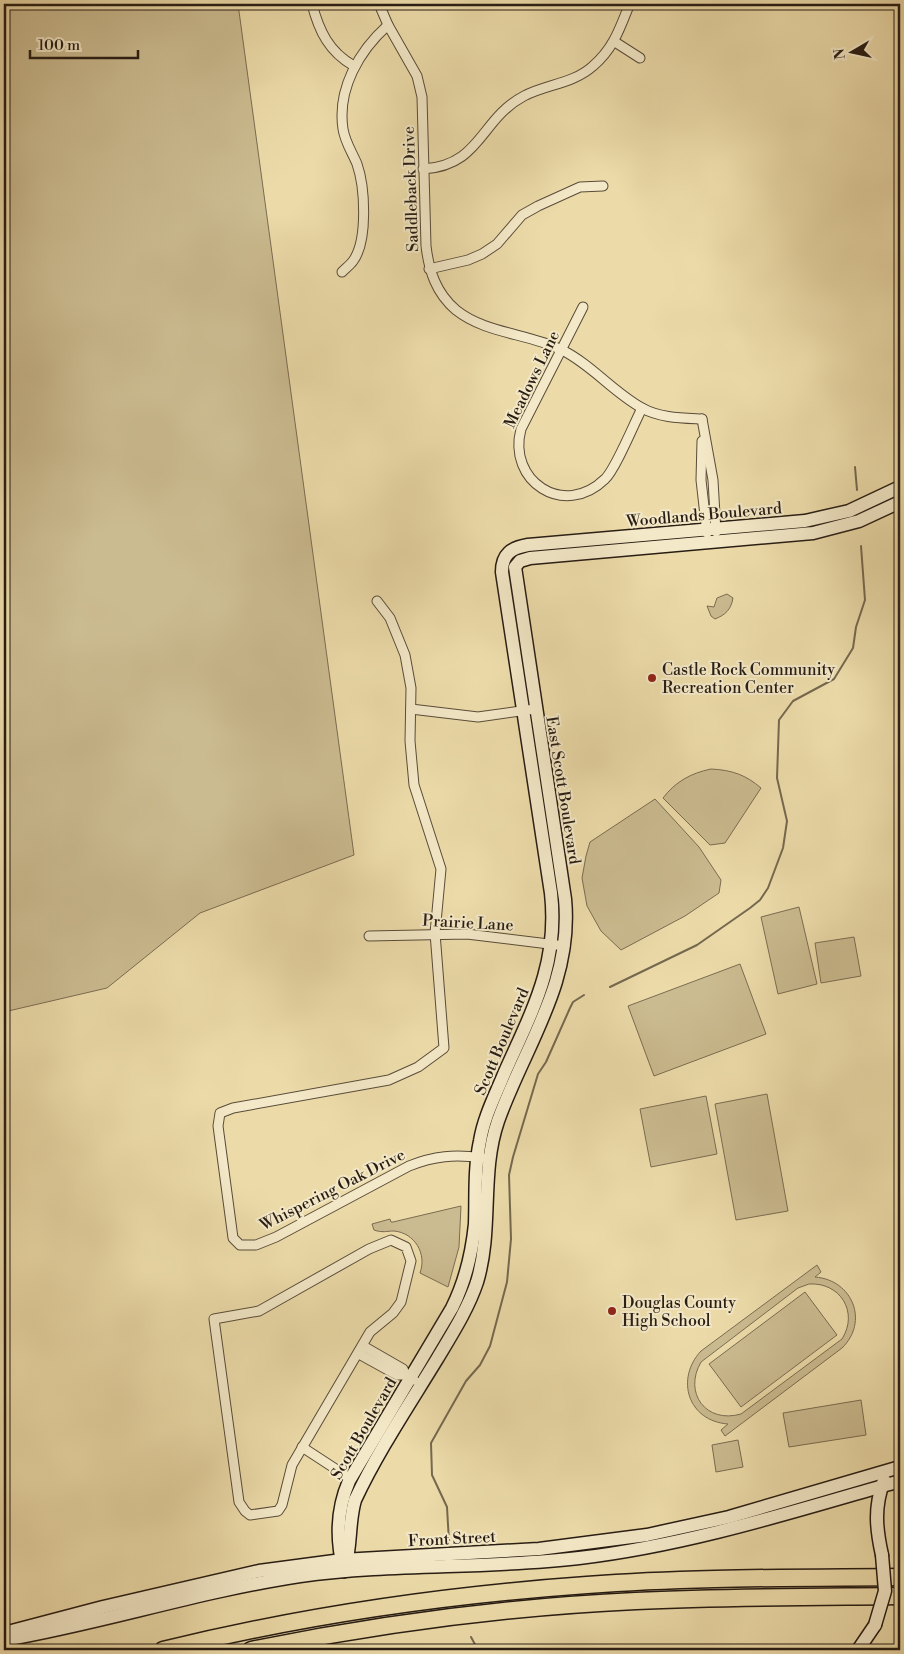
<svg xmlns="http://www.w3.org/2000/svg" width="904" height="1654" viewBox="0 0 904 1654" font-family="'Libre Bodoni',serif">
  <rect width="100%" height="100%" fill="#ecdba9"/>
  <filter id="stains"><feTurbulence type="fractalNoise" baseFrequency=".004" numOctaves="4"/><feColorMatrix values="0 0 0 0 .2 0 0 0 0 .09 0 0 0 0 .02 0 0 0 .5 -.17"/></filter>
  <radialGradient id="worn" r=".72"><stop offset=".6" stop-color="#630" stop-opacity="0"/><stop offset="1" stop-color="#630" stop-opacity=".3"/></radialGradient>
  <g fill="#cbbb90" stroke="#7a6c52" fill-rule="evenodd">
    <path d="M4,4H238L354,855L200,913L107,988L4,1012Z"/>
    <path d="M727,594L733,598C731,610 725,615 715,619L711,616L707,606L714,607L717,598Z"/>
    <path d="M711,769C732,770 746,775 761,788L725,843L710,845L663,798C675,782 691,773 711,769Z"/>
    <path d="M655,799L699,847L721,880L719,893L685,916L621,950L601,931L587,906L582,878L586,856L590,842Z"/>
    <path d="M799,907L817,984L778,994L761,917Z"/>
    <path d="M854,937L861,976L821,983L815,943Z"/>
    <path d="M740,964L766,1034L654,1076L628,1006Z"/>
    <path d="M767,1094L788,1211L736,1220L715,1104Z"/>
    <path d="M706,1096L717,1154L651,1167L640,1109Z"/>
    <path d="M461,1206L459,1247L448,1287L420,1273C427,1254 415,1233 394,1231C387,1231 382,1233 374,1230L372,1224L390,1219L391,1222H393Z"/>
    <path d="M817,1265L821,1272L815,1277C853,1280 869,1322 842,1348L725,1436L721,1430L728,1424C688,1421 675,1379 701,1351ZM809,1284C840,1282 859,1312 842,1339L741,1414C706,1424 683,1393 701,1362L798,1288Z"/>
    <path d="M805,1292L837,1335L741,1407L709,1364Z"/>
    <path d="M861,1400L866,1435L789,1447L783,1413Z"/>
    <path d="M738,1440L743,1467L716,1472L712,1445Z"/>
  </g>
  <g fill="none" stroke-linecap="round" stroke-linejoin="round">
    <g stroke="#75684f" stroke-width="2">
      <path d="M855,467L857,490"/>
      <path d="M610,987L697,945L750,908L760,900L768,888L783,848L787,821L777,778L779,720L793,701L834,679L853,648L856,627L865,600L861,546"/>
      <path d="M449,1542L447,1507L432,1475L431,1443L466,1381L480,1365L490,1346L507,1282L511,1239L509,1175L513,1157L538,1074L546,1062L570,1008L573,1002L584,995"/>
      <path d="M471,1637L478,1650"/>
    </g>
    <defs>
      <g id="street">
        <path d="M312,4C319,31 329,52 354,66"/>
        <path d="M379,4L388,25L417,76L422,97L426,246C429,271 436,293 456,310C486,334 528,333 562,350C592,365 613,392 642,408C660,418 682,418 702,419"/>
        <path d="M615,42L640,58"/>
        <path d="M423,169C481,166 480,119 524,96C547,84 573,84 593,66C612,50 619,31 628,8V4"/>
        <path d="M429,269L468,260L482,254L497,244L522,215L538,206L580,187L603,186"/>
        <path d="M342,272C346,268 350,265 353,261C368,241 365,187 357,164C352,152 345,142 343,129C337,89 359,51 388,25"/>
        <path d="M583,307L521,429C507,481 564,519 605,479C615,470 634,424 642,408"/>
        <path d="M702,419L713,480L716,532"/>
        <path d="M702,441L701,480L707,533"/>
        <path d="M377,601L390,618L405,655L411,688L410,741L414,785L441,869L435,933L444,1048L418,1067L389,1080L233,1108L220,1113L218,1126L233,1238L240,1245H256L276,1237L409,1166C434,1156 455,1154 482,1158"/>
        <path d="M411,709L478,717L535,709"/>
        <path d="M369,936L467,934L565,946"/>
        <path d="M391,1240L406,1247L411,1261L401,1302L393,1313L370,1332L292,1465L282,1505L278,1511L250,1515L245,1511L239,1502L214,1319L259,1311L369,1249Z"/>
        <path d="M363,1346L403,1369L406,1375"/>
        <path d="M359,1354L397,1375H406L414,1380"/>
        <path d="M302,1447L351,1479"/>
      </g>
      <g id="secondary">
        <path d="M882,1555C876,1528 874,1507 884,1480"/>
        <path d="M344,1571C336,1540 336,1511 349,1481L452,1308C465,1282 472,1253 475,1224C476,1197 474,1169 480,1141C484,1117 495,1096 504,1074C532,1011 559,964 551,893L502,572C502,554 511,548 528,545L805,521L849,511L900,487"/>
        <path d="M344,1571C352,1546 348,1524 355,1500C378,1451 409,1405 437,1359C452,1334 468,1309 477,1282C493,1229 480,1173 498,1121C525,1045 573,984 565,899L515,567L520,561L530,558L813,533L859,521L900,502"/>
        <path d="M4,1633L103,1607L259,1571L342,1560L539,1549L647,1535L729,1517L900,1467"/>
        <path d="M4,1640C103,1623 200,1591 300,1576C392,1563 487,1569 579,1558C689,1545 795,1511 900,1481"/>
        <path d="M858,1650L875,1625"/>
      </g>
      <g id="highway">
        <path d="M163,1650C301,1616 445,1595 587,1585C691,1577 796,1578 900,1577"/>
        <path d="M251,1650C378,1624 507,1607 636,1601C724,1597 812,1597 900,1596"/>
      </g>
    </defs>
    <use href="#street" stroke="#594c39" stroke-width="11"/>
    <use href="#secondary" stroke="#281d14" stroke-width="15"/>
    <use href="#highway" stroke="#281d14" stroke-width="19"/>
    <use href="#street" stroke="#f3e8c7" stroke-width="9"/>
    <use href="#secondary" stroke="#f3e8c7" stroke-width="12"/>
    <use href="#highway" stroke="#ecdba9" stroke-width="16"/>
    <defs>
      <path id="secondary-bridge" d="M875,1625L885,1591L882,1555"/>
    </defs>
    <use href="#secondary-bridge" stroke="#281d14" stroke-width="15" stroke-linecap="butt"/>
    <use href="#secondary-bridge" stroke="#f3e8c7" stroke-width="12"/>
  </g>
  <g fill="#8f2418" stroke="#f3e8c7" stroke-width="2">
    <circle cx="652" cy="678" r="5"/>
    <circle cx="612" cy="1311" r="5"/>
  </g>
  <g text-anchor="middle" stroke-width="4" stroke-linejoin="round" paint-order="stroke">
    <g font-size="16" fill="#281d14" stroke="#f3e8c7">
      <text transform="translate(410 189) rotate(-92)" y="6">Saddleback Drive</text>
      <text transform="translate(531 379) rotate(-64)" y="6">Meadows Lane</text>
      <text transform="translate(704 514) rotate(-5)" y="6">Woodlands Boulevard</text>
      <text transform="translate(564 790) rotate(81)" y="6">East Scott Boulevard</text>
      <text transform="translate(468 922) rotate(3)" y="6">Prairie Lane</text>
      <text transform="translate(501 1041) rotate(-67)" y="6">Scott Boulevard</text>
      <text transform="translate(332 1189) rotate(-27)" y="6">Whispering Oak Drive</text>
      <text transform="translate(363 1428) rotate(-60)" y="6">Scott Boulevard</text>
      <text transform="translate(452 1538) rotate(-3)" y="6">Front Street</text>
    </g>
    <g font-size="16" fill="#281d14" stroke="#f3e8c7" text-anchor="start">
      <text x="662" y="675">Castle Rock Community<tspan x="662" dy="18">Recreation Center</tspan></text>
      <text x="622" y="1308">Douglas County<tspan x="622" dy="18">High School</tspan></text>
    </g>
  </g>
  <rect width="904" height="1654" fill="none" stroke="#ecdba9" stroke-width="20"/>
  <rect x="5" y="5" width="894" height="1644" fill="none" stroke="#281d14" stroke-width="2.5"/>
  <rect x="10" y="10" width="884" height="1634" fill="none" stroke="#281d14"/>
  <g transform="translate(852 52) rotate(261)" stroke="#f3e8c7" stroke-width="4" paint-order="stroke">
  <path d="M0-4L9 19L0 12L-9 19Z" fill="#281d14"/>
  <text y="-8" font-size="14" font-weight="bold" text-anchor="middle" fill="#281d14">N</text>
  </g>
  <path d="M30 50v8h108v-8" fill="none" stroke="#281d14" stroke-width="2.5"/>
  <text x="38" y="50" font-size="15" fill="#281d14" stroke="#f3e8c7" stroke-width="4" paint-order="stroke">100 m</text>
  <rect width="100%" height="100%" filter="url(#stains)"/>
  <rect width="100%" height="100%" fill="url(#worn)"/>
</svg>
